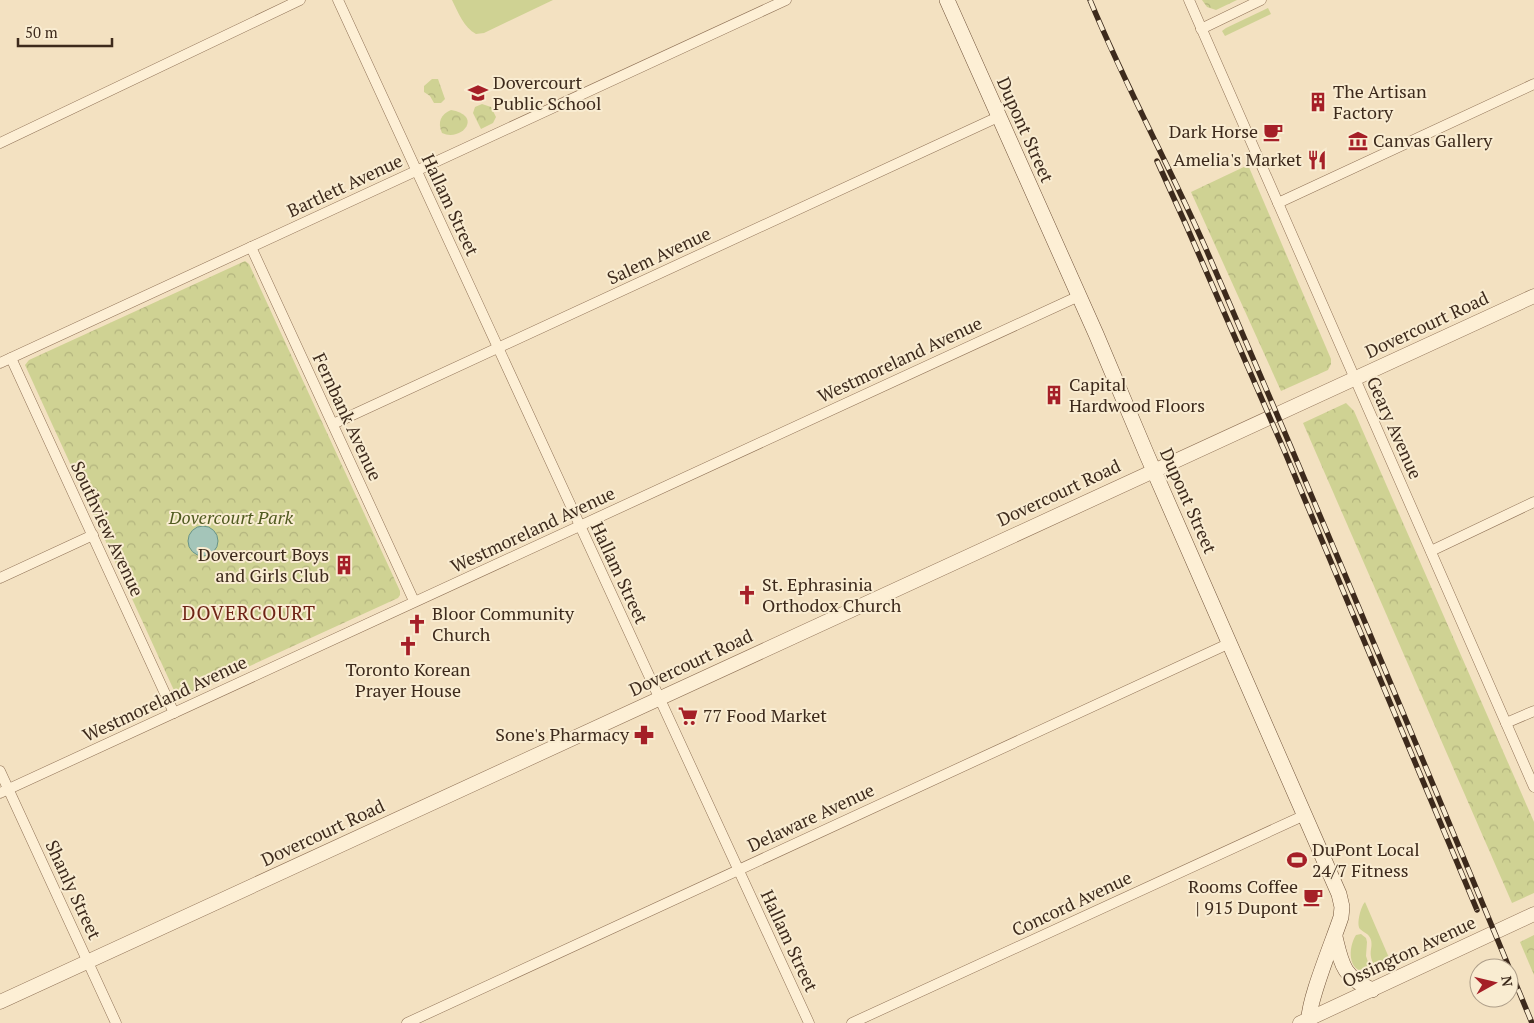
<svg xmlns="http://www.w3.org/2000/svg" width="1534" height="1023" viewBox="0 0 1534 1023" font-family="'PT Serif',serif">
  <defs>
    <pattern id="forest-crowns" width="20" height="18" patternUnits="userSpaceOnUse" patternTransform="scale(1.25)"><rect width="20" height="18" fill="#cfd293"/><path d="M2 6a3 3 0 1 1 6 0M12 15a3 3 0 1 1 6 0" fill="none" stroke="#b3b47e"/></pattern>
  </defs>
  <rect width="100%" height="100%" fill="#f3e1c1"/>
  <g fill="#cfd293">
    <path d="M452,0H553L484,33L476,34C464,28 458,12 452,0Z"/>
    <path d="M1268,8L1271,14L1225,36L1222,31L1226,28Z"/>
    <path d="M1365,902L1390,960L1380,966L1373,963C1368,951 1373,949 1371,940C1369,933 1364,933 1360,929C1356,924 1361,906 1365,902Z"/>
    <path d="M1361,934L1366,938L1367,942L1366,956L1371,971C1348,976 1347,949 1356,935Z"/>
  </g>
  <g fill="url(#forest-crowns)">
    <path d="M1202,0H1237L1216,10L1207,7Z"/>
    <path d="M432,79H438L445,99L441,103H434L430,96L424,92V86Z"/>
    <path d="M482,104L491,107L496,117L493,123L481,129L473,113L475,107Z"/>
    <path d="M451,110C484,116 461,142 442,133C437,122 441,114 451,110Z"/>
    <path d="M1248,165L1331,359V364L1328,370L1281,391L1191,192Z"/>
    <path d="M245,261L249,264L400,591V595L398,598L180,698L177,697L25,365L29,360Z"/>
    <path d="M1346,403L1354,411L1534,822V893L1512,903L1303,423Z"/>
    <path d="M1534,935V975L1520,942Z"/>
  </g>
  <circle fill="#a4c5b9" stroke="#699487" cx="203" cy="541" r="15"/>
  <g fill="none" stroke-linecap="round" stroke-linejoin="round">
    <defs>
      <g id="minor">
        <path d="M338,0L809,1023"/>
        <path d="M1189,0L1534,787"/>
        <path d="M1201,29L1261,0"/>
        <path d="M0,143L300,0"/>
        <path d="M1278,203L1534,84"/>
        <path d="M251,247L414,601"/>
        <path d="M11,358L174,713"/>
        <path d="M0,363L786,0"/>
        <path d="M333,424L998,117"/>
        <path d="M1431,551L1534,502"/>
        <path d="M0,578L93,535"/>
        <path d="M1506,723L1534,711"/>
        <path d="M0,771L116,1023"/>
        <path d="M0,793L1079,296"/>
        <path d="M407,1023L1230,643"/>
        <path d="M852,1023L1305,815"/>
      </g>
      <g id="tertiary">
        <path d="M0,1002L1534,296"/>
        <path d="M1300,1023L1534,914"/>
      </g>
      <g id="secondary">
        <path d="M947,0L1096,334L1147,455L1339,894L1342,907L1341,917C1334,939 1306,1005 1309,1023"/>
        <path d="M1335,937C1342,966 1343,976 1372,990"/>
      </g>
    </defs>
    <use href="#minor" stroke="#8f7156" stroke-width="11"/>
    <use href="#tertiary" stroke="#8f7156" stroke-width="15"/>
    <use href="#secondary" stroke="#705239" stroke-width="16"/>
    <use href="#minor" stroke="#fdefd5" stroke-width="10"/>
    <use href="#tertiary" stroke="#fdefd5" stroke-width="14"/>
    <use href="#secondary" stroke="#fdefd5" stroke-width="15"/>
    <defs>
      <g id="rail">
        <path d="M1090,0C1125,85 1169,165 1206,249C1317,506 1425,764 1532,1023"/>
        <path d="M1157,161L1186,225L1284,450L1477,910"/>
      </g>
    </defs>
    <use href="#rail" stroke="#3d2a1c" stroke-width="5.5"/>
    <use href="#rail" stroke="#f9ecd1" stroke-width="4" stroke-dasharray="11" stroke-linecap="butt"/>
  </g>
  <defs>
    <symbol id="school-bare" viewBox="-9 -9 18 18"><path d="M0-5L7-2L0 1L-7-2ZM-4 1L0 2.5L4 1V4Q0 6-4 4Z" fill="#a51f27" stroke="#f9ecd1" stroke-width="2.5" paint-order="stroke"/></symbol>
    <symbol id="building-bare" viewBox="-9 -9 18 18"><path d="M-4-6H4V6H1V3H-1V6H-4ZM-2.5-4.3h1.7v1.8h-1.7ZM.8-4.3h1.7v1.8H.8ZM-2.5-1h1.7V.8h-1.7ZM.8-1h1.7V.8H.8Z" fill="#a51f27" stroke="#f9ecd1" stroke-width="2.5" paint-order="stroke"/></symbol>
    <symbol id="cafe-bare" viewBox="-9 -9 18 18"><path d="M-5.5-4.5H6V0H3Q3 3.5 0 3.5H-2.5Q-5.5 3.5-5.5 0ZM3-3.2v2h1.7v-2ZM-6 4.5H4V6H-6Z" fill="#a51f27" stroke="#f9ecd1" stroke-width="2.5" paint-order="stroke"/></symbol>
    <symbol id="museum-bare" viewBox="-9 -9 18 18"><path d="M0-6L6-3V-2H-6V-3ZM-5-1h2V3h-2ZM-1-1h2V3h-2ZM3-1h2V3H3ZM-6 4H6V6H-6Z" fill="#a51f27" stroke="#f9ecd1" stroke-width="2.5" paint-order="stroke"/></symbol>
    <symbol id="restaurant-bare" viewBox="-9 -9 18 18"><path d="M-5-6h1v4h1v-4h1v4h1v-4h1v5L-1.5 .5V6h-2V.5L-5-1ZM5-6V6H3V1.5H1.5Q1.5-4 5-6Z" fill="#a51f27" stroke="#f9ecd1" stroke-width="2.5" paint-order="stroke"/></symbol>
    <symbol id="church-bare" viewBox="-9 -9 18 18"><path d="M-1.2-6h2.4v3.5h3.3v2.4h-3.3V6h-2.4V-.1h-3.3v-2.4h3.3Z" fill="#a51f27" stroke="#f9ecd1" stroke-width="2.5" paint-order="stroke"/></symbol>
    <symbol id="supermarket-bare" viewBox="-9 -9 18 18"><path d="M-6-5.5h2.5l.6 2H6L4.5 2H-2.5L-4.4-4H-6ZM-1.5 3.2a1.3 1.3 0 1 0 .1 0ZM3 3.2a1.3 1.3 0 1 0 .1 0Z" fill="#a51f27" stroke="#f9ecd1" stroke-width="2.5" paint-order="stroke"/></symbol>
    <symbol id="pharmacy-bare" viewBox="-9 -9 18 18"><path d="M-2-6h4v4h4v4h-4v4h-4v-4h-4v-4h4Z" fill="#a51f27" stroke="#f9ecd1" stroke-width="2.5" paint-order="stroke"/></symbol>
    <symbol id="stadium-bare" viewBox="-9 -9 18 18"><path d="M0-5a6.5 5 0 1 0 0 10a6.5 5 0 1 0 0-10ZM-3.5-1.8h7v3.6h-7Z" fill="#a51f27" stroke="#f9ecd1" stroke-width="2.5" paint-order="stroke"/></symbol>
  </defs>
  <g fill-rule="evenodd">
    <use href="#school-bare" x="464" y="79" width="28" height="28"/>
    <use href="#building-bare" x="1304" y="88" width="28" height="28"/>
    <use href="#cafe-bare" x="1259" y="118" width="28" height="28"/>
    <use href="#museum-bare" x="1344" y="127" width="28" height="28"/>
    <use href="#restaurant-bare" x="1303" y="146" width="28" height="28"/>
    <use href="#building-bare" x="1040" y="381" width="28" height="28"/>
    <use href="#building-bare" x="330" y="551" width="28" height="28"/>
    <use href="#church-bare" x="733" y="581" width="28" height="28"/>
    <use href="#church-bare" x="403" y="610" width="28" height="28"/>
    <use href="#church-bare" x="394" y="632" width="28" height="28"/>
    <use href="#supermarket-bare" x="674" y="702" width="28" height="28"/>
    <use href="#pharmacy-bare" x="630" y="721" width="28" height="28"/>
    <use href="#stadium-bare" x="1283" y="846" width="28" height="28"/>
    <use href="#cafe-bare" x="1299" y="883" width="28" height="28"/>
  </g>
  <g text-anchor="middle" stroke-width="4" stroke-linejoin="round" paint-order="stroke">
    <g font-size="18" fill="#3d2a1c" stroke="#f9ecd1" text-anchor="start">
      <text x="493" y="89">Dovercourt<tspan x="493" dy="21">Public School</tspan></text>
      <text x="1333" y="98">The Artisan<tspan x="1333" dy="21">Factory</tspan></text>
      <text x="1258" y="138" text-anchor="end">Dark Horse</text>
      <text x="1373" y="147">Canvas Gallery</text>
      <text x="1302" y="166" text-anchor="end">Amelia's Market</text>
      <text x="1069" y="391">Capital<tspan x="1069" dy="21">Hardwood Floors</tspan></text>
      <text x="329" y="561" text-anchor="end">Dovercourt Boys<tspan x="329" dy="21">and Girls Club</tspan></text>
      <text x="762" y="591">St. Ephrasinia<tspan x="762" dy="21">Orthodox Church</tspan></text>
      <text x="432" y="620">Bloor Community<tspan x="432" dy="21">Church</tspan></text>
      <text x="408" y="676" text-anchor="middle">Toronto Korean<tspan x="408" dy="21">Prayer House</tspan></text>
      <text x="703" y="722">77 Food Market</text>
      <text x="629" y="741" text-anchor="end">Sone's Pharmacy</text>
      <text x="1312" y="856">DuPont Local<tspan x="1312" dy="21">24/7 Fitness</tspan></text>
      <text x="1298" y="893" text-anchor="end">Rooms Coffee<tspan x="1298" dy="21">| 915 Dupont</tspan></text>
    </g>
    <g font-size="18" fill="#3d2a1c" stroke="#f9ecd1">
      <text transform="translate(1025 130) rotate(66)" y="6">Dupont Street</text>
      <text transform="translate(345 186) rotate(-25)" y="6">Bartlett Avenue</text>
      <text transform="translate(450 205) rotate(65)" y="6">Hallam Street</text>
      <text transform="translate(659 256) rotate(-25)" y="6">Salem Avenue</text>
      <text transform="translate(1427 325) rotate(-25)" y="6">Dovercourt Road</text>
      <text transform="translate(900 360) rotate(-25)" y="6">Westmoreland Avenue</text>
      <text transform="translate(347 417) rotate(65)" y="6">Fernbank Avenue</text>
      <text transform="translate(1394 428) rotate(66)" y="6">Geary Avenue</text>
      <text transform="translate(1059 493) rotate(-25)" y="6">Dovercourt Road</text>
      <text transform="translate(1188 501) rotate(66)" y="6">Dupont Street</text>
      <text transform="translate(107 529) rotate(65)" y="6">Southview Avenue</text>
      <text transform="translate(533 530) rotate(-25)" y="6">Westmoreland Avenue</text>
      <text transform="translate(619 573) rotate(65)" y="6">Hallam Street</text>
      <text transform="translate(691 663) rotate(-25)" y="6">Dovercourt Road</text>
      <text transform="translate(165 699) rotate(-25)" y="6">Westmoreland Avenue</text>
      <text transform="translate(811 818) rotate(-25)" y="6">Delaware Avenue</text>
      <text transform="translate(323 833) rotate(-25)" y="6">Dovercourt Road</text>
      <text transform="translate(73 890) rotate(65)" y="6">Shanly Street</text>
      <text transform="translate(1072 904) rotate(-25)" y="6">Concord Avenue</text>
      <text transform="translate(789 941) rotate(65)" y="6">Hallam Street</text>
      <text transform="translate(1409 952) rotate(-25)" y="6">Ossington Avenue</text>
    </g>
    <g font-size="18" font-style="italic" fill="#505b20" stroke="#f9ecd1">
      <text x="231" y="524">Dovercourt Park</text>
    </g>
    <g font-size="19" letter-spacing="1" fill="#6e2416" stroke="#f9ecd1">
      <text x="249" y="620">DOVERCOURT</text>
    </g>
  </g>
  <g transform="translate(1494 983) rotate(82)"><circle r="24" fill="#f9ecd1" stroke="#ae9e89"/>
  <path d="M0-4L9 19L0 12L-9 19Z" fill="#a51f27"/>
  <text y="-8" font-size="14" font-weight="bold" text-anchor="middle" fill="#3d2a1c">N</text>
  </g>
  <path d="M18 38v8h94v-8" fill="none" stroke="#3d2a1c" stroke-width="2.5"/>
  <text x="25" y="38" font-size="15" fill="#3d2a1c" stroke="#f9ecd1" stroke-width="4" paint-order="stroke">50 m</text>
</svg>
